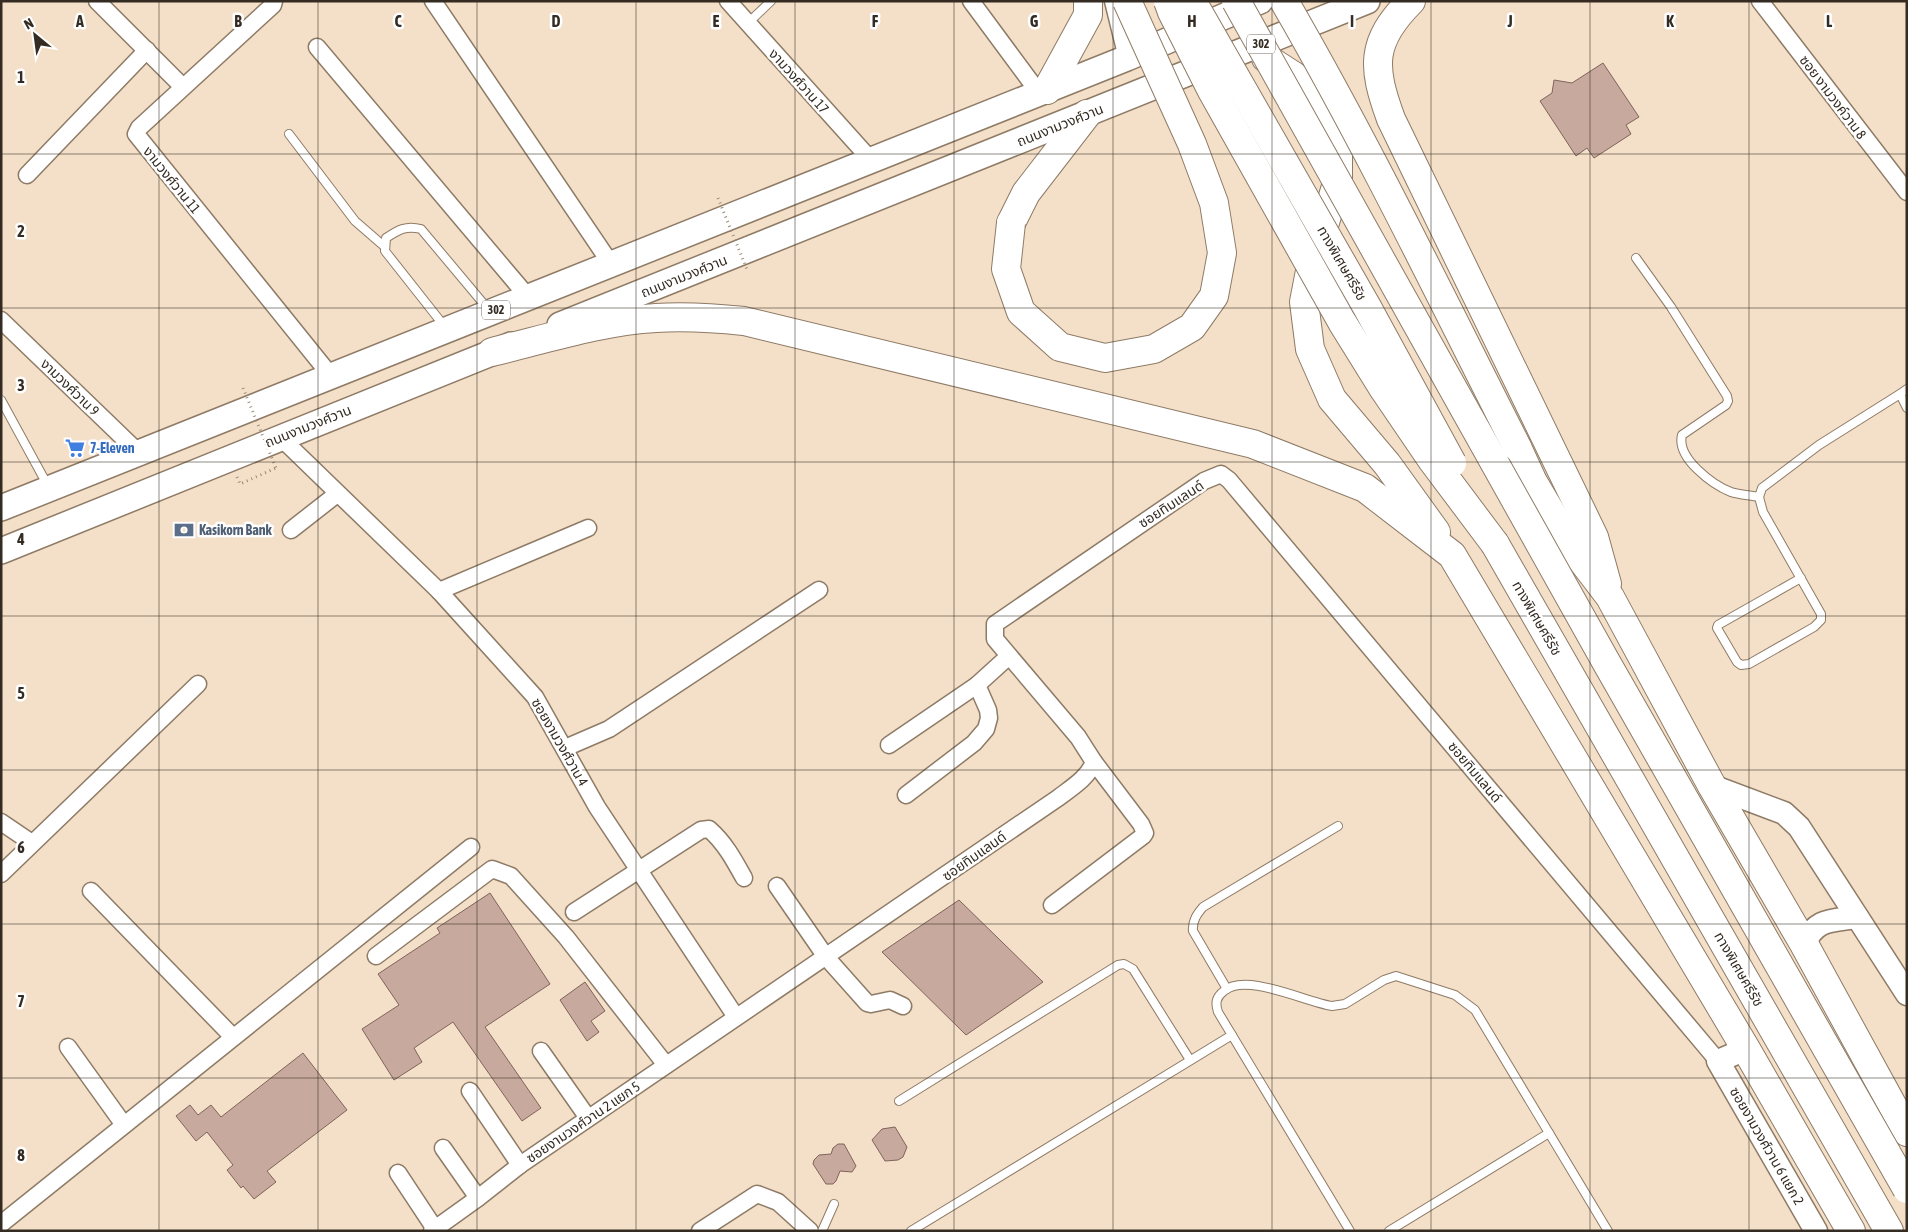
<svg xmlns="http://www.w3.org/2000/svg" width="1908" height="1232" viewBox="0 0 1908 1232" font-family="'Asap Condensed','Noto Sans Thai',sans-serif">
  <rect width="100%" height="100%" fill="#f4dfc8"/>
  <g fill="#c7a99e" stroke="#7f645a">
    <path d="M1603,63L1639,117L1626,125L1631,134L1594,158L1587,148L1576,156L1540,101L1552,93L1554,80L1572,83Z"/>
    <path d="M490,893L550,984L485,1027L541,1108L522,1121L453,1022L414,1048L422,1062L394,1080L362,1029L399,1005L378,974L440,933L437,928Z"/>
    <path d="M959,900L1043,982L966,1035L882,952Z"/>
    <path d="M585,982L605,1011L591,1021L599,1032L587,1041L560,1000Z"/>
    <path d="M303,1053L347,1110L267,1171L276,1182L254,1199L243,1186L241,1188L227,1170L233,1165L207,1132L196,1141L176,1116L190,1105L198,1115L211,1105L221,1117Z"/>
    <path d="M895,1127L907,1147L903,1157L898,1160L885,1161L872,1140L882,1129Z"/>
    <path d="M838,1144H844L856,1166L852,1172L840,1171L836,1181L833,1184H826L813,1164L814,1160L819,1155L831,1154L833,1148Z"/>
  </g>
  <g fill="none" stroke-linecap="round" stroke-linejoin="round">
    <defs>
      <g id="lane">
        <path d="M748,23L771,1"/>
        <path d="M289,134L355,221L385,247"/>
        <path d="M1636,258L1671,307L1727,396L1728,401L1726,405L1682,435C1676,458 1713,485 1731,492C1740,495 1750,495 1759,497"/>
        <path d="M445,327L385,251L386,238C398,230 406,225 421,229L488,309"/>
        <path d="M1907,389L1900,394L1907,408"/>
        <path d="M1,400L48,486"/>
        <path d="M1801,578L1718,625L1717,628L1737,662L1741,665L1749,664L1814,627L1821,620V614L1763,512L1759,497L1762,488L1819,445L1900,394"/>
        <path d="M1227,989L1193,931C1192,921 1197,914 1203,907L1338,826"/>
        <path d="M899,1101L1118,965L1124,964L1133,969L1190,1060"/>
        <path d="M822,1231L834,1204"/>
        <path d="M911,1231L1232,1035"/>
        <path d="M1350,1231L1218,1012C1215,1003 1216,997 1224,991C1246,972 1305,1002 1332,1006L1345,1004L1384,980L1396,976L1455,995L1475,1010L1608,1231"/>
        <path d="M1389,1231L1549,1133"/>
      </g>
      <g id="street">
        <path d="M97,1L183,87"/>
        <path d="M274,1L273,5L139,128L136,134L331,376"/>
        <path d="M433,1L611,264"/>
        <path d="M728,1L871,160"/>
        <path d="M971,1L1039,93"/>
        <path d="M1113,1L1127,58"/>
        <path d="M1760,1L1907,192"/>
        <path d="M317,47L528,297"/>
        <path d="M27,175L147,50"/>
        <path d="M1,320L139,453"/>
        <path d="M280,437L439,591L535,697L597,807L736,1017"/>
        <path d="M291,530L337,494"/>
        <path d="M439,591L588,528"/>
        <path d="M889,745L977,685"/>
        <path d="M565,748L609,729L819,590"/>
        <path d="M906,795L974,743L986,729L989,718L988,710L977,685L1009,656"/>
        <path d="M1,822L32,843"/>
        <path d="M1,874L198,684"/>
        <path d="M777,886L826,957L867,1003L871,1004L890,1000L903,1006"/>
        <path d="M91,891L233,1037"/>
        <path d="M1052,905L1143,836L1145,833L1141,824L1094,762L1078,737L995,639V624L1204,481L1221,474L1229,480L1718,1061"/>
        <path d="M574,912L701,830L709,829C725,843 734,860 744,878"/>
        <path d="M376,956L492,869L511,876L566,937L666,1065"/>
        <path d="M68,1047L124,1125"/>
        <path d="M541,1051L588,1118"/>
        <path d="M470,1091L520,1165"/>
        <path d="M443,1148L478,1198"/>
        <path d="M398,1173L435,1229"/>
        <path d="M1,1224L471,847"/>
        <path d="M432,1231L478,1198L520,1165L1058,798C1071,788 1088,778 1094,762"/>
        <path d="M700,1231L757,1194L778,1202L810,1231"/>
      </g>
      <g id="secondary">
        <path d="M1712,786L1784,813L1799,827L1907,994"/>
        <path d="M1804,944C1816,918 1832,921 1857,917"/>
        <path d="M1746,1049L1718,1061L1816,1231"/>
      </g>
      <g id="primary">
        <path d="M560,325L1367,1"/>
        <path d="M1,508L1127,58L1260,1"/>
        <path d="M1,551L511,345"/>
      </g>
      <g id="highway">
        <path d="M1411,1C1370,42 1372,67 1391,119L1594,537L1607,584"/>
        <path d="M1266,58L1294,76L1319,116L1338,150V180L1310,271L1304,302L1310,349L1332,399L1387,464L1436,532"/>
        <path d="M1047,90L1088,15V1"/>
        <path d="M1011,223L1026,193L1087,114"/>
        <path d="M492,352C546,339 601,321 656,318C686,316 715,318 744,321L1253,444L1365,488L1452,555L1746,1049L1851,1231"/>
        <path d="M1517,447L1533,482L1571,546L1610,597L1712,786L1804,944L1907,1132"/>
        <path d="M1495,544L1889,1231"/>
      </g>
    </defs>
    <use href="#lane" stroke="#8e7b66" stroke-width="10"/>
    <use href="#street" stroke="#8e7b66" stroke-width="19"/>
    <use href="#secondary" stroke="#8e7b66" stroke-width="25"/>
    <use href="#primary" stroke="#8e7b66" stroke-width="28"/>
    <use href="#highway" stroke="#8e7b66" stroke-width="30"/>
    <path stroke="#978978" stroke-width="3" stroke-dasharray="1 4" stroke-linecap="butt" d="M237,477L240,484L276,468"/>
    <use href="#lane" stroke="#fff" stroke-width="8"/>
    <use href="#street" stroke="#fff" stroke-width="16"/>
    <use href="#secondary" stroke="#fff" stroke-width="22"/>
    <use href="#primary" stroke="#fff" stroke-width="25"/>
    <use href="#highway" stroke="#fff" stroke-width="28"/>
    <defs>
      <g id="highway-bridge">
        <path d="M1168,1L1172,12L1212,91L1342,322L1383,388L1432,460L1495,544"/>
        <path d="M1192,1L1367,307L1452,463"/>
        <path d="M1236,1L1605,660L1907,1189"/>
        <path d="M1284,1C1368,146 1441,297 1517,447"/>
        <path d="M1011,223L1006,269L1021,312L1060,347L1105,358L1154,349L1192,327L1214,296L1222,253L1214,203L1192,144L1127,1"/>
      </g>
    </defs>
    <use href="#highway-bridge" stroke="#8e7b66" stroke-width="30" stroke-linecap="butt"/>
    <g stroke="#978978" stroke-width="3" stroke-dasharray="1 4" stroke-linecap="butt">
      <path d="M718,198L748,272"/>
      <path d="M243,388L276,468"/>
    </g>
    <use href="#highway-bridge" stroke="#fff" stroke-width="28"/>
  </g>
  <path fill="none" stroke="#342c23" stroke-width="1" stroke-opacity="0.55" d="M159,1V1231M318,1V1231M477,1V1231M636,1V1231M795,1V1231M954,1V1231M1113,1V1231M1272,1V1231M1431,1V1231M1590,1V1231M1749,1V1231M1,154H1907M1,308H1907M1,462H1907M1,616H1907M1,770H1907M1,924H1907M1,1078H1907"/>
  <defs>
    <symbol id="supermarket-bare" viewBox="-9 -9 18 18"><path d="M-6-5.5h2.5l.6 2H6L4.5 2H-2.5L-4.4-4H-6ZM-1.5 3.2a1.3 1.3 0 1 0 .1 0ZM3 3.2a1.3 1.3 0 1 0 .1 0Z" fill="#3f7fe0" stroke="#fff" stroke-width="2.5" paint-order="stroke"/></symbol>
    <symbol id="bank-bare" viewBox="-9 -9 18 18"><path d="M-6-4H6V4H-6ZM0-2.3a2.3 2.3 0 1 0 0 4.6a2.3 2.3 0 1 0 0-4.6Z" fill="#5c6f8a" stroke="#fff" stroke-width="2.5" paint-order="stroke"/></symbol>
  </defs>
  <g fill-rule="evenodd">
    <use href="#supermarket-bare" x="61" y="434" width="28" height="28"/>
    <use href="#bank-bare" x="170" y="516" width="28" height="28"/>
  </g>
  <g text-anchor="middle" stroke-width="5" stroke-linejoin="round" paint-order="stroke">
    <g fill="#fff" stroke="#716b65" stroke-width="1">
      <rect x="1247" y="34.5" width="28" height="19" rx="4"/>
      <rect x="482" y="300.5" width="28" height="19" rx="4"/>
    </g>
    <g font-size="12" font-weight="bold" fill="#342c23">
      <text x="1261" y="48">302</text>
      <text x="496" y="314">302</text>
    </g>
    <g font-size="14" fill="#342c23" stroke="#fff">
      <text transform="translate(799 81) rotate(48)" y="5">งามวงศ์วาน 17</text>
      <text transform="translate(1833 97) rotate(53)" y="5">ซอย งามวงค์วาน 8</text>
      <text transform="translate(1060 125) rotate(-22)" y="5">ถนนงามวงศ์วาน</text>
      <text transform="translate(172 180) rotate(51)" y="5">งามวงศ์วาน 11</text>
      <text transform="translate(1342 263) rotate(60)" y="5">ทางพิเศษศรีรัช</text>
      <text transform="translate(684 276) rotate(-22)" y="5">ถนนงามวงศ์วาน</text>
      <text transform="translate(70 387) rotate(44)" y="5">งามวงศ์วาน 9</text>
      <text transform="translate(308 426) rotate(-22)" y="5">ถนนงามวงศ์วาน</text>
      <text transform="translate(1171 504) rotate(-33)" y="5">ซอยทิมแลนด์</text>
      <text transform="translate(1537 618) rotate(60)" y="5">ทางพิเศษศรีรัช</text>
      <text transform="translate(560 742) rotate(60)" y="5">ซอยงามวงศ์วาน 4</text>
      <text transform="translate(1475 772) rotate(50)" y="5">ซอยทิมแลนด์</text>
      <text transform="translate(974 856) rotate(-35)" y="5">ซอยทิมแลนด์</text>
      <text transform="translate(1739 969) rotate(60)" y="5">ทางพิเศษศรีรัช</text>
      <text transform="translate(583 1122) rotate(-34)" y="5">ซอยงามวงศ์วาน 2 แยก 5</text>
      <text transform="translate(1767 1146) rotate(60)" y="5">ซอยงามวงศ์วาน 6 แยก 2</text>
    </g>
    <g font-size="14" font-weight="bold" fill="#366cbe" stroke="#fff" text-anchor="start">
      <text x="90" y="453">7-Eleven</text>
    </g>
    <g font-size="14" font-weight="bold" fill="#4e5e75" stroke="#fff" text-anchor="start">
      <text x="199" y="535">Kasikorn Bank</text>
    </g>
  </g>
  <g font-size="16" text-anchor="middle" font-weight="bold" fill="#342c23" stroke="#fff" stroke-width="5" stroke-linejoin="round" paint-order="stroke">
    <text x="80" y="27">A</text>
    <text x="238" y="27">B</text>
    <text x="398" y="27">C</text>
    <text x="556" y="27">D</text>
    <text x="716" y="27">E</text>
    <text x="875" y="27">F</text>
    <text x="1034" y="27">G</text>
    <text x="1192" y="27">H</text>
    <text x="1352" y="27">I</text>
    <text x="1510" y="27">J</text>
    <text x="1670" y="27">K</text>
    <text x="1829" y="27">L</text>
    <text x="21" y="83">1</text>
    <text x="21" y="237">2</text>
    <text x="21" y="391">3</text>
    <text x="21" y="545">4</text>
    <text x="21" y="699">5</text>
    <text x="21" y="853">6</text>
    <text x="21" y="1007">7</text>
    <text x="21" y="1161">8</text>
  </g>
  <rect width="1908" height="1232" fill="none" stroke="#342c23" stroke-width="5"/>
  <g transform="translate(35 35) rotate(331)" stroke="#ffffff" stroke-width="4" paint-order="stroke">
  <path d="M0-4L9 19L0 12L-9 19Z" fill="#342c23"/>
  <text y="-8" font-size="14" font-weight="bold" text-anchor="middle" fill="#342c23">N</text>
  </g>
</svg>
